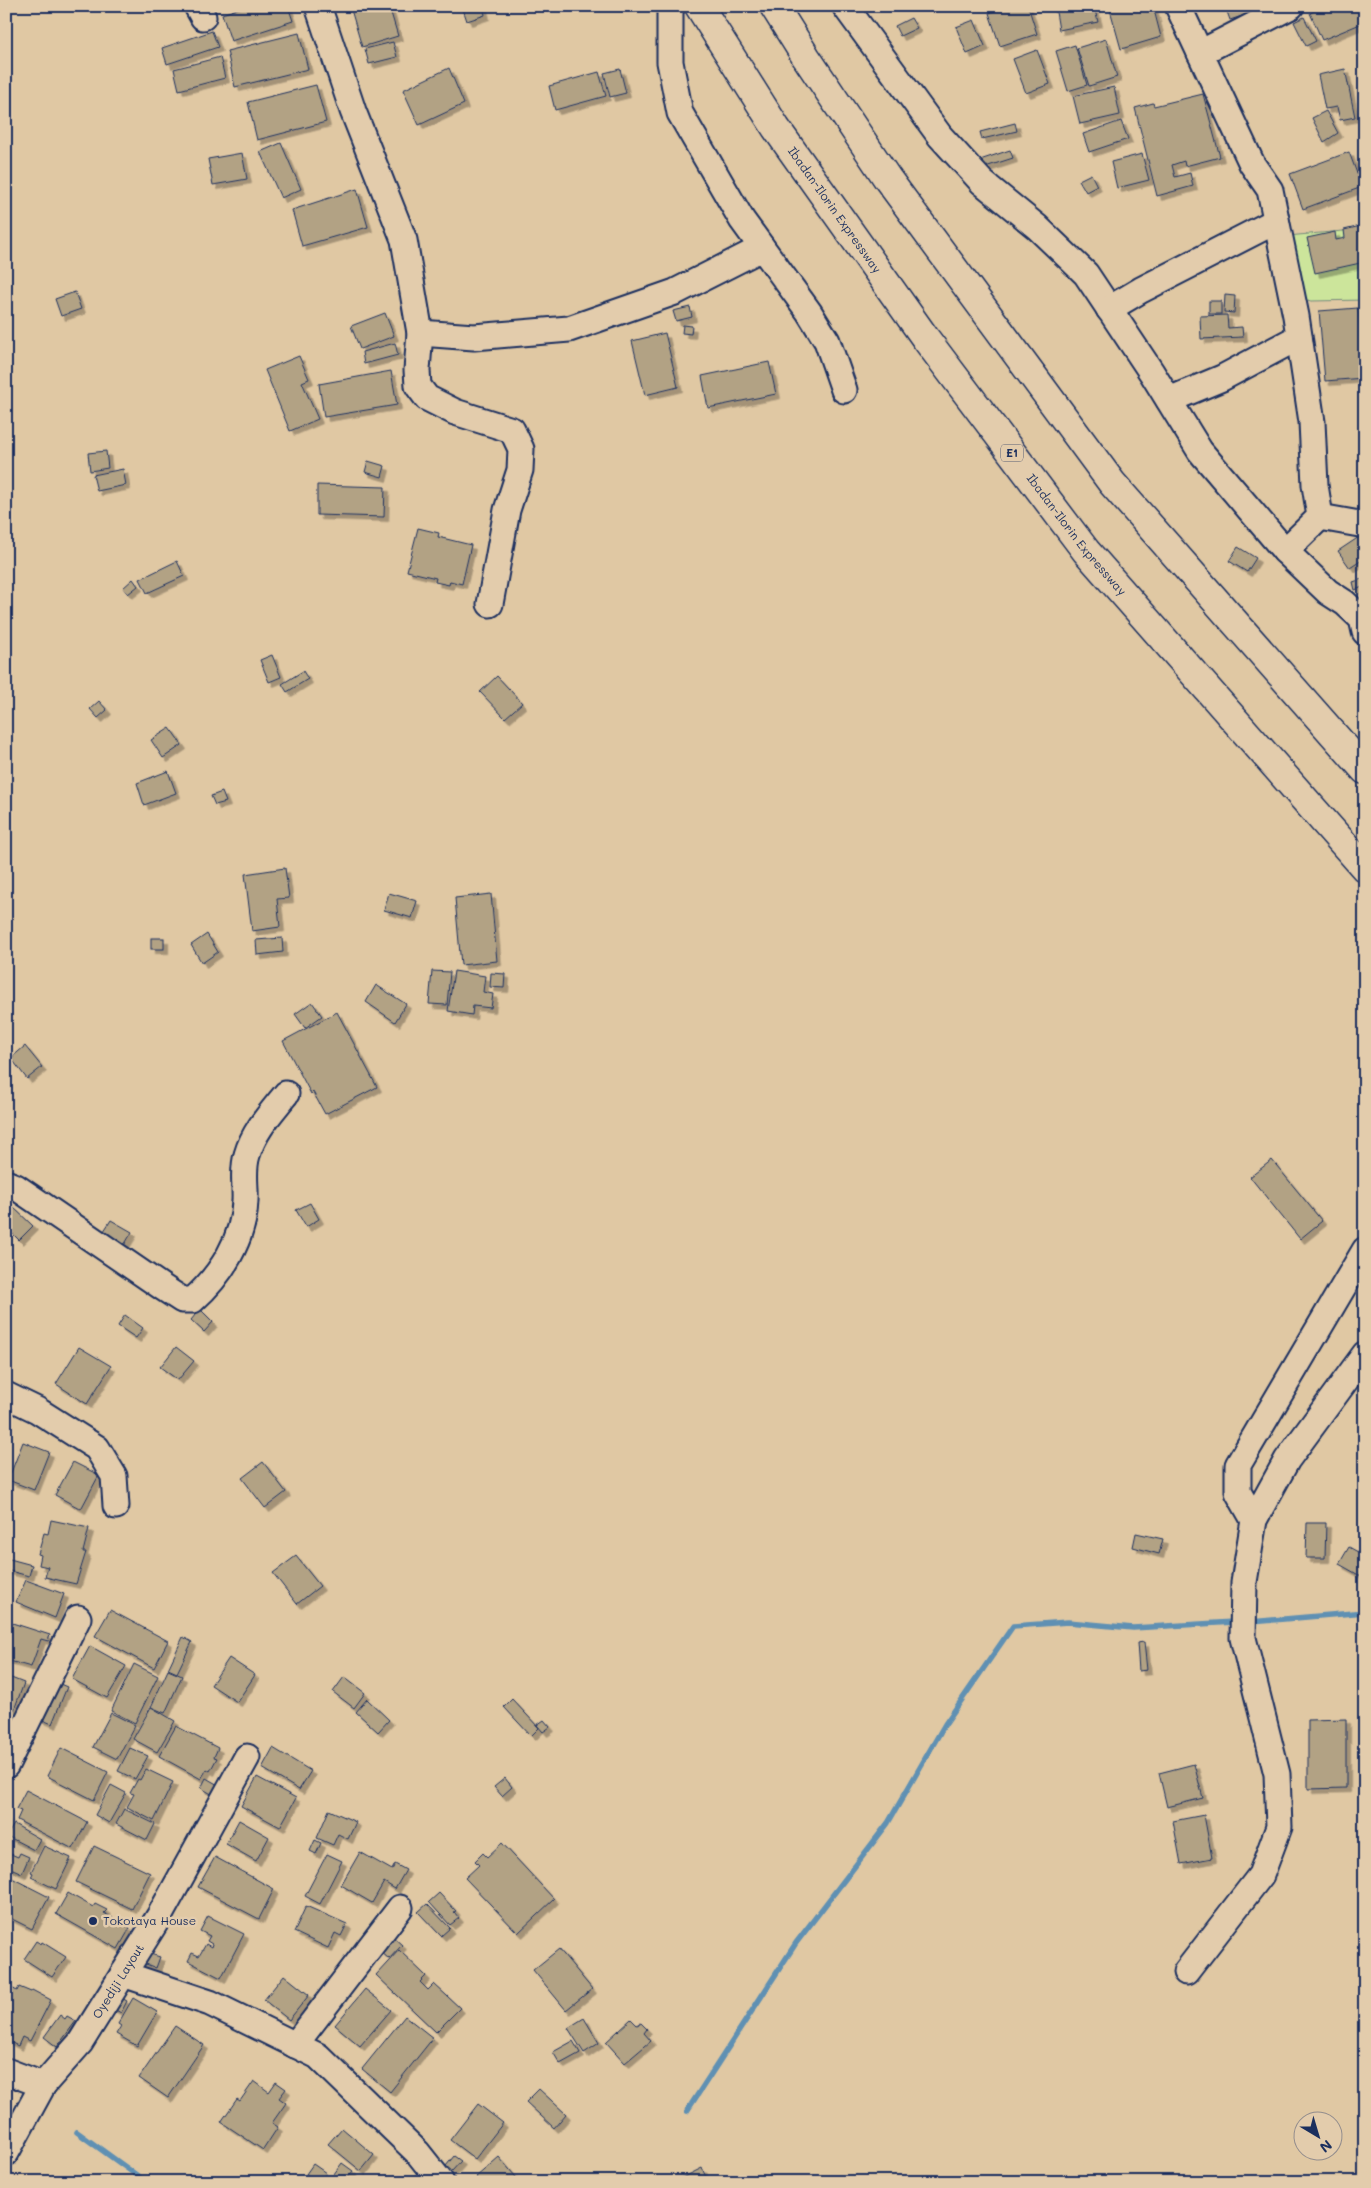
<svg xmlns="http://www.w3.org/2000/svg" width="1371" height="2188" viewBox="0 0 1371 2188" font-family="Mali,sans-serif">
  <defs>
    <filter id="shadow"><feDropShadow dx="4.5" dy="4.5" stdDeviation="0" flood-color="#0004"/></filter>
  </defs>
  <rect width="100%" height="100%" fill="#e0c8a3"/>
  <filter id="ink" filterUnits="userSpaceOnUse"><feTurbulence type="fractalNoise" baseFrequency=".02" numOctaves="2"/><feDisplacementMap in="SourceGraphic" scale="10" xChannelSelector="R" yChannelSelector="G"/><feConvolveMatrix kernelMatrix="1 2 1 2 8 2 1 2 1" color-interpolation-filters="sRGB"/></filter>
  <g filter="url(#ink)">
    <path fill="#ceba99" d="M6,1819L46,1838L25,1879L6,1870Z"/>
    <path fill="#cce59b" stroke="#748a7c" d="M1365,229V300L1311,301L1300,298L1287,236Z"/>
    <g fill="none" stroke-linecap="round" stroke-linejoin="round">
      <g stroke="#5e90b3" stroke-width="5.5">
        <path d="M1251,1622L1365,1612"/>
        <path d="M687,2111L796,1943L888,1823L945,1724L1013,1626L1068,1622L1133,1628L1234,1622"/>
        <path d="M77,2132L146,2182"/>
      </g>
    </g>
    <g fill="#b2a284" stroke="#1b2f5e" filter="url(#shadow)">
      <path d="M246,6H288L293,21L231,41L222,14Z"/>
      <path d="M350,6H389L398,36L362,47Z"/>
      <path d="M462,6H483L485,15L467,21Z"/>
      <path d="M1008,6H1028L1037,34L1000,46L989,13Z"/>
      <path d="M1055,6H1094L1098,22L1059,30Z"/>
      <path d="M1109,6H1153L1161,37L1121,49Z"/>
      <path d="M1225,6H1253L1254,12L1230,20Z"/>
      <path d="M1325,6H1361L1365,15V22L1322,40L1310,13Z"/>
      <path d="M1304,17L1316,41L1306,46L1294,22Z"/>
      <path d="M911,18L917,28L900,36L895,26Z"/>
      <path d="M974,20L985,46L967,54L956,27Z"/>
      <path d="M212,31L218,47L167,64L162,48Z"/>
      <path d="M299,33L308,69L235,87L227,51Z"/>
      <path d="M1106,39L1117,77L1089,86L1077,48Z"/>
      <path d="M393,42L397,57L369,64L365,49Z"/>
      <path d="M1075,45L1087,85L1068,91L1056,51Z"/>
      <path d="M1037,50L1050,84L1026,93L1013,59Z"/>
      <path d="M220,57L225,78L179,90L174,69Z"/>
      <path d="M449,68L464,104L419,125L403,90Z"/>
      <path d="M620,69L626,93L610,97L604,73Z"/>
      <path d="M1345,69L1355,117L1340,120L1337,107L1325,109L1318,75Z"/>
      <path d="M599,72L606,96L555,110L549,86Z"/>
      <path d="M316,85L326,122L257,140L248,102Z"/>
      <path d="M1114,87L1120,115L1080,124L1073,96Z"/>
      <path d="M1203,94L1220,157L1185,166L1184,161L1172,165L1175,177L1190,173L1193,186L1157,196L1135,108L1153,103L1154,106Z"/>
      <path d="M1326,111L1338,133L1324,142L1312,118Z"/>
      <path d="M1121,121L1128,139L1089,152L1083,134Z"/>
      <path d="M1015,123L1017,131L982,139L980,132Z"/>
      <path d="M281,143L301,189L281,198L260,152Z"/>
      <path d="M1010,150L1013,158L979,169L977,161Z"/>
      <path d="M1349,152L1362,187L1303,209L1290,174Z"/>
      <path d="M242,153L247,179L213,185L208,159Z"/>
      <path d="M1142,154L1149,180L1117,188L1111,162Z"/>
      <path d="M1091,174L1097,186L1086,192L1079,180Z"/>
      <path d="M357,189L368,227L302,246L292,210Z"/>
      <path d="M1365,225V262L1315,273L1307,238L1335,232L1336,240L1345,238L1344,230Z"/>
      <path d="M75,292L81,309L61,316L55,299Z"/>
      <path d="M1225,295L1235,296L1234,313L1224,312Z"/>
      <rect x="1209" y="301" width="12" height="13"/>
      <path d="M690,307L692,317L676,321L673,311Z"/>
      <path d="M1358,308L1364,378L1325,381L1319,311Z"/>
      <path d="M385,313L394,336L360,349L351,326Z"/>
      <path d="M1227,315L1228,328L1242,327L1243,337L1201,339L1200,316Z"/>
      <path d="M683,325L692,326L691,334L682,333Z"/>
      <path d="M665,333L678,387L645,395L632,341Z"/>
      <path d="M395,343L398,355L364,364L362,352Z"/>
      <path d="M299,356L309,379L302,382L318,419L290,431L265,370Z"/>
      <path d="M769,362L776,394L708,408L702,376Z"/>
      <path d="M391,371L397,405L324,417L319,384Z"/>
      <path d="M106,451L108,468L90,471L88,453Z"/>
      <path d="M368,461L385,466L382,477L365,472Z"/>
      <path d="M123,469L126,485L97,491L93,475Z"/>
      <path d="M317,485L385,487L384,517L317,515Z"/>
      <path d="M418,528L439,533L438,537L471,545L462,584L450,581L449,585L435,582L436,578L407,571Z"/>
      <path d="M1359,537L1365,546V558L1350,568L1338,551Z"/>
      <path d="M1238,547L1256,558L1247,572L1229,561Z"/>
      <path d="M177,561L184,576L147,593L140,579Z"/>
      <path d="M1365,578V586L1355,590L1353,582Z"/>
      <path d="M133,579L138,586L128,594L123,588Z"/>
      <path d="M272,655L281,677L269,682L260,660Z"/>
      <path d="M303,671L308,679L287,692L282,684Z"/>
      <path d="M497,676L522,703L505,718L480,692Z"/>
      <path d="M99,701L107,710L98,718L90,709Z"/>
      <path d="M170,728L182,745L163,758L151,740Z"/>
      <path d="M168,771L176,793L144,805L137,783Z"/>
      <path d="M222,792L226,802L215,805L211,796Z"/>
      <path d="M285,868L289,898L277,899L280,927L252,931L245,874Z"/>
      <path d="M389,893L417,901L412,918L384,910Z"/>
      <path d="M491,894L497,961L461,965L455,898Z"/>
      <path d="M207,934L218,952L202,963L191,945Z"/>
      <rect x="151" y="938" width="13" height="11"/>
      <path d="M282,938L283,952L257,955L256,940Z"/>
      <path d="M432,971L450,972L447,1005L429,1004Z"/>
      <path d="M454,971L485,976L483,992L493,994L491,1008L473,1006L472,1015L448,1011Z"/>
      <path d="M491,973L505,974L504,988L490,987Z"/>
      <path d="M376,985L406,1004L395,1022L366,1002Z"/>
      <path d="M312,1002L322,1016L305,1028L295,1014Z"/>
      <path d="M337,1012L377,1087L325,1114L313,1092L311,1094L283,1041Z"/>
      <path d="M25,1046L42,1067L27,1079L11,1058Z"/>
      <path d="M1272,1160L1322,1221L1300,1239L1250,1177Z"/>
      <path d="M310,1203L319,1219L306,1227L296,1210Z"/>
      <path d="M12,1206L33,1226L19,1240L6,1227V1212Z"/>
      <path d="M111,1220L132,1232L123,1247L102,1234Z"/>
      <path d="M200,1309L213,1322L204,1332L191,1320Z"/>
      <path d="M125,1315L143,1328L136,1338L118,1326Z"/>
      <path d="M79,1347L111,1366L87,1404L56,1384Z"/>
      <path d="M176,1347L194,1361L178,1380L160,1367Z"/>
      <path d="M23,1442L49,1452L34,1490L8,1480Z"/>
      <path d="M73,1462L99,1475L81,1509L55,1495Z"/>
      <path d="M263,1462L286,1492L265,1508L242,1478Z"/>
      <path d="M51,1520L89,1528L83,1552H86L76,1584L45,1577L48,1567L39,1565L41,1555L38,1554L44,1533L48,1534Z"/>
      <path d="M1307,1523H1326L1325,1558H1306Z"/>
      <path d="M1136,1533L1163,1539L1159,1554L1133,1547Z"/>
      <path d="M1349,1547L1365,1556L1364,1578L1339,1564Z"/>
      <path d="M296,1556L320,1586L297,1604L273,1573Z"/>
      <path d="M6,1558L32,1565L29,1576L6,1570Z"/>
      <path d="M26,1580L64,1594L55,1618L16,1602Z"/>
      <path d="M110,1610L168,1641L154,1668L95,1636Z"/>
      <path d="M6,1621L50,1635L48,1641L41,1639L31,1667L6,1660Z"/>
      <path d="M183,1637L192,1642L177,1673L168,1669Z"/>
      <path d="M1144,1642L1147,1670L1139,1671L1137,1643Z"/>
      <path d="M90,1646L126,1666L107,1698L72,1679Z"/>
      <path d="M229,1658L255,1675L237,1702L211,1685Z"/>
      <path d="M134,1664L158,1676L135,1723L111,1711Z"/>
      <path d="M168,1670L182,1676L165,1713L151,1707Z"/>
      <path d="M6,1676L24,1683L14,1710L6,1707Z"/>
      <path d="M344,1677L365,1693L354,1708L333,1692Z"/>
      <path d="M53,1681L67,1687L52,1724L38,1718Z"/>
      <path d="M367,1699L389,1720L378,1732L356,1712Z"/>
      <path d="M512,1699L539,1728L531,1736L504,1707Z"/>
      <path d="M151,1707L175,1721L157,1752L133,1739Z"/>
      <path d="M111,1713L135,1725L117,1759L93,1747Z"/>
      <path d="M1346,1719V1788L1308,1789V1720Z"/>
      <path d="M544,1720L550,1727L543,1732L537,1725Z"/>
      <path d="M176,1726L218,1748L214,1757L217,1758L210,1771L207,1769L201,1779L159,1756Z"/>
      <path d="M61,1748L108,1772L94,1800L47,1776Z"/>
      <path d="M130,1748L148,1756L135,1779L118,1771Z"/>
      <path d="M273,1748L311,1771L299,1790L262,1768Z"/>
      <path d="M1194,1764L1203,1798L1167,1807L1159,1773Z"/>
      <path d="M146,1769L173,1782L154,1821L127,1807L134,1794L130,1793L138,1779L140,1780Z"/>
      <path d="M257,1777L296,1798L280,1827L241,1806Z"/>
      <path d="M206,1778L220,1786L215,1796L201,1788Z"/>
      <path d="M505,1778L512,1787L502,1796L494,1787Z"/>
      <path d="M111,1785L126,1793L109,1823L95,1815Z"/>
      <path d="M26,1790L87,1822L73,1849L17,1820L21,1811L16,1809Z"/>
      <path d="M124,1809L155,1824L147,1840L116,1824Z"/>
      <path d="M329,1810L356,1822L348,1839L338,1834L333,1845L317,1838Z"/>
      <path d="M1204,1815L1212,1858L1181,1864L1173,1821Z"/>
      <path d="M239,1820L269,1837L256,1861L226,1844Z"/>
      <path d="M14,1824L40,1839L34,1850L7,1836Z"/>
      <path d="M315,1840L321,1843L316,1854L310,1851Z"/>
      <path d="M502,1843L554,1899L518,1933L465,1878L479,1865L475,1861L483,1853L487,1857Z"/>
      <path d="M44,1846L71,1858L56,1889L31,1877L33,1873L31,1872Z"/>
      <path d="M94,1846L150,1873L132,1909L76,1882Z"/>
      <path d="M6,1852L18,1857L20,1853L29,1857L22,1873L6,1866Z"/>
      <path d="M360,1852L392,1870L395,1864L406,1870L395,1889L384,1882L372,1903L341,1885Z"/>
      <path d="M327,1854L342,1861L320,1904L305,1896Z"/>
      <path d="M215,1857L274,1889L259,1919L198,1887Z"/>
      <path d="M6,1875L49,1897L32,1929L6,1916Z"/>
      <path d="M68,1893L93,1907L95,1904L107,1910L104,1913L130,1928L118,1949L56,1914Z"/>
      <path d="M439,1893L456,1911L454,1912L459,1918L450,1925L429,1902Z"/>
      <path d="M427,1904L450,1928L441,1936L418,1912Z"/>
      <path d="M306,1906L347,1924L341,1936L335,1933L328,1948L294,1932Z"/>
      <path d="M208,1916L244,1934L221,1978L188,1961L192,1953L199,1956L206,1944L211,1947L212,1944L207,1941L210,1936L200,1931Z"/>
      <path d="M392,1936L402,1945L389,1959L379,1950Z"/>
      <path d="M36,1941L41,1944L42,1942L66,1957L52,1977L24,1959Z"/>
      <path d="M559,1949L592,1989L566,2010L533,1970Z"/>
      <path d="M399,1950L426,1976L420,1982L428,1990L434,1984L460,2008L436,2032L376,1975Z"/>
      <path d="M144,1952L160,1957L156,1968L141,1962Z"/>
      <path d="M284,1975L309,1995L289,2020L264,2000Z"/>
      <path d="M10,1987L17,1991L19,1987L31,1992L32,1990L51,2000L30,2041L22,2037L18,2046L6,2040V1996Z"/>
      <path d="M365,1989L391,2010L360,2046L335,2025Z"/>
      <path d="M118,1996L127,2001L121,2013L112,2008Z"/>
      <path d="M133,1998L157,2012L137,2046L116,2034L121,2026L118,2024Z"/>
      <path d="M60,2015L65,2019L67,2016L76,2021L57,2047L44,2037Z"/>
      <path d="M405,2016L433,2038L390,2092L362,2069Z"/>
      <path d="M584,2018L599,2043L584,2053L568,2028Z"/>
      <path d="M631,2019L637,2025L641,2023L647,2029L644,2033L651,2041L625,2063L606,2042Z"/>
      <path d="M175,2026L204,2045L168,2098L139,2078Z"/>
      <path d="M573,2041L580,2053L560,2064L553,2052Z"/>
      <path d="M254,2081L269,2092L276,2082L286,2089L279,2098L286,2103L272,2123L278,2127L263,2150L221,2122L237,2099L240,2101Z"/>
      <path d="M539,2089L566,2114L554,2128L526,2102Z"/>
      <path d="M478,2104L503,2123L475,2159L450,2140Z"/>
      <path d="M342,2128L374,2155L361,2171L328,2144Z"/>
      <path d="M454,2156L461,2161L452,2171L446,2166Z"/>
      <path d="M499,2157L520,2182H480L476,2177Z"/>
      <path d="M342,2163L353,2171L345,2182H328Z"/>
      <path d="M313,2164L326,2173L320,2182L306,2174Z"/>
      <path d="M702,2168L708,2182H674Z"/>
    </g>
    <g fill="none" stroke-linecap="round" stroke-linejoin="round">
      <defs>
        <g id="minor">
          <path d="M197,6L203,17"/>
          <path d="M318,6L353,111L404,240L420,333L417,370L418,386L427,398L455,412L512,430L521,449L520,470L507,510L490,604"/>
          <path d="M672,6L670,11V62L680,113L742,220L809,312L827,341L844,390"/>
          <path d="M845,6L940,136L982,182L1037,227L1086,274L1152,373L1200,451L1285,551L1328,592L1345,603L1362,619L1365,632"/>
          <path d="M1178,6L1252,164L1270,190L1296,316L1312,422L1315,485L1320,517L1285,551"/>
          <path d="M1200,53L1291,6"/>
          <path d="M1109,309L1141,290L1276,221"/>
          <path d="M420,333L474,337L569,329L675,292L762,248"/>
          <path d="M1169,400L1222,378L1299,337"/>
          <path d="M1320,517L1365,525"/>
          <path d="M6,1183L16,1187L162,1287L182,1300H193C221,1275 244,1239 245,1201C246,1186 242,1171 247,1155C254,1131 270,1114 286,1094"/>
          <path d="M6,1395L37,1410L97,1448L114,1476L116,1506"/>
          <path d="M1254,1520L1238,1492V1465L1365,1250"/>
          <path d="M6,1765L78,1618"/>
          <path d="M1186,1972L1261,1875L1279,1827L1277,1774L1243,1638L1244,1582L1254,1520L1287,1460L1365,1354"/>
          <path d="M123,1974L210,2003L318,2056L418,2153L441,2182"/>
          <path d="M295,2045L400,1908"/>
          <path d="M6,2071L43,2085"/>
          <path id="s1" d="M6,2153L43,2085L80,2043L160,1915L247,1757"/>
        </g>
        <g id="highway">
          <path id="s2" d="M699,6L776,128L926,339L1086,551L1365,868"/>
          <path d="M774,6L806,57L887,178L1112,483L1365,770"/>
        </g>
      </defs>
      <use href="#minor" stroke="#1b2f5e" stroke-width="29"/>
      <use href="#highway" stroke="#1b2f5e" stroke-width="31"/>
      <use href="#minor" stroke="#e3ccac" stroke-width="25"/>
      <use href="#highway" stroke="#e3ccac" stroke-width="28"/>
    </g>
  </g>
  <circle fill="#1b2f5e" stroke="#e3ccac" stroke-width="2" cx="93" cy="1921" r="5"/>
  <g text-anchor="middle" stroke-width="5" stroke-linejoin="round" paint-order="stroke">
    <rect fill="#e3ccac" stroke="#575e75" stroke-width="1" x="1001" y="444.5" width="22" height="17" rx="4"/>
    <g font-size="11" font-weight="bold" fill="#1b2f5e">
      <text x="1012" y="457">E1</text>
    </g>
    <g font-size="12" fill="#1b2f5e" stroke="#e3ccac">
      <text dy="4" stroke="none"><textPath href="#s2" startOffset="245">Ibadan-Ilorin Expressway</textPath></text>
      <text dy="4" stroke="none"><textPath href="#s2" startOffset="650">Ibadan-Ilorin Expressway</textPath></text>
      <text dy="4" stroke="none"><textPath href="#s1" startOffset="206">Oyediji Layout</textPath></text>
    </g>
    <g font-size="12" fill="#1b2f5e" stroke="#e3ccac" text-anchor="start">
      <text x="103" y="1925">Tokotaya House</text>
    </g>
  </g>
  <rect width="1371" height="2188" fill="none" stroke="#e3ccac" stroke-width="25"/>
  <rect x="12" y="12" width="1346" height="2163" fill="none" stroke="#1b2f5e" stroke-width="2" filter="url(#ink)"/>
  <g transform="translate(1318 2136) rotate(142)"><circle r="24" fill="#e3ccac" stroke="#938d8d"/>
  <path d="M0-4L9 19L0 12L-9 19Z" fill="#1b2f5e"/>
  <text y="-8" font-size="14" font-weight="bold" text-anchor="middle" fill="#1b2f5e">N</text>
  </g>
</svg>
